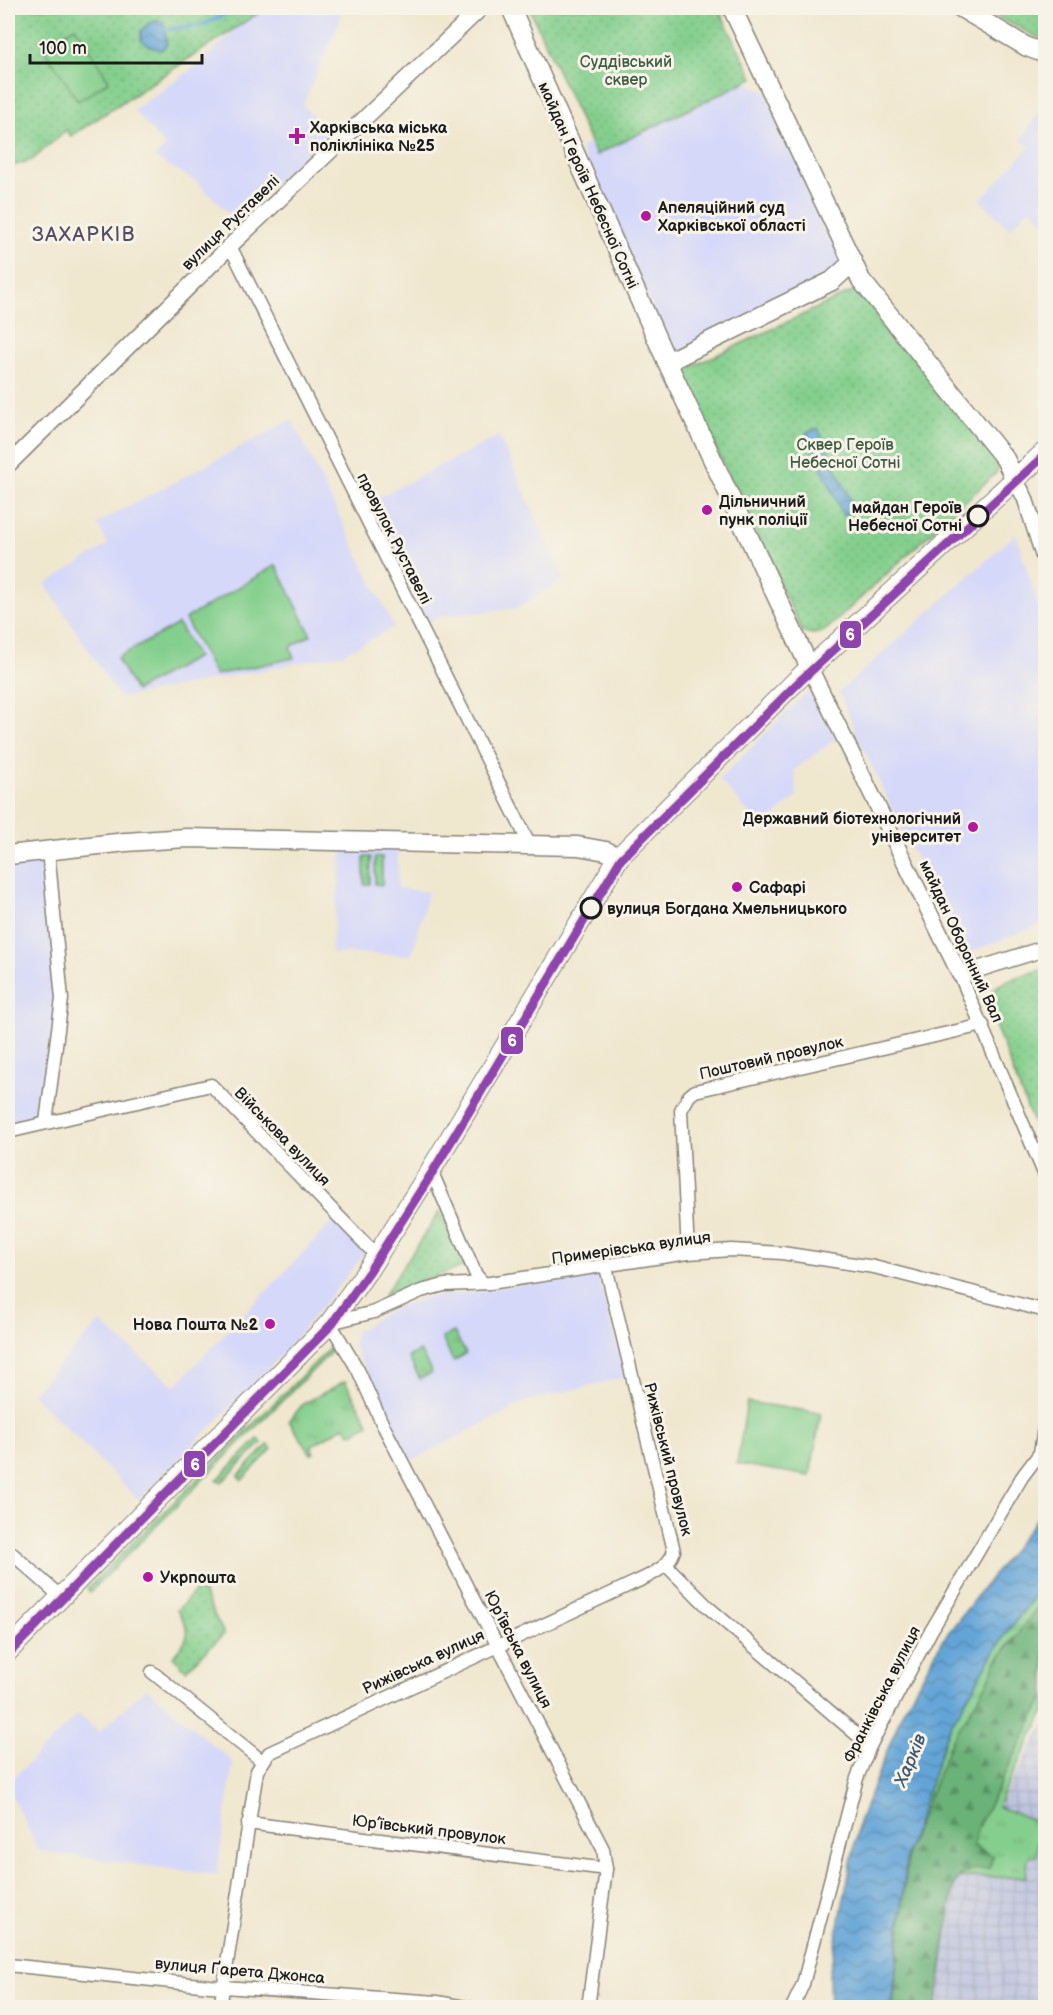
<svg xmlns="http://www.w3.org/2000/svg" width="1053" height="2015" viewBox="0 0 1053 2015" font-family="'Balsamiq Sans',sans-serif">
  <defs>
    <pattern id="industrial-grid" width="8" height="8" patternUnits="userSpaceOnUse" patternTransform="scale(1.5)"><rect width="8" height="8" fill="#bdc3de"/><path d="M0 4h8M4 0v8" fill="none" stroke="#a2a7be"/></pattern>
    <pattern id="grass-tufts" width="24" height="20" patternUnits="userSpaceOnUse" patternTransform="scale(1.5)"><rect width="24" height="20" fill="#84cf8d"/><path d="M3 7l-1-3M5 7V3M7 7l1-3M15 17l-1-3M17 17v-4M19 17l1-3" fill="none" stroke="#71b179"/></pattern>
    <pattern id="forest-firs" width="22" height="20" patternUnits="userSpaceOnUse" patternTransform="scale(1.5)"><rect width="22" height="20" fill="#6bb278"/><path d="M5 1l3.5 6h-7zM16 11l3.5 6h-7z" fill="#579062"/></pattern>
    <pattern id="park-dots" width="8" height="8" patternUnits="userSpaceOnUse" patternTransform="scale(1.5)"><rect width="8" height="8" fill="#84cf8d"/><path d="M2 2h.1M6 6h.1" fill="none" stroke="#71b179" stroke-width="1.8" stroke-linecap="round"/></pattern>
    <pattern id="water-waves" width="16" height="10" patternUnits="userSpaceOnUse" patternTransform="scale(1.5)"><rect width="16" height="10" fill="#63a4d7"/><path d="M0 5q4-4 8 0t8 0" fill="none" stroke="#5185ae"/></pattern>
  </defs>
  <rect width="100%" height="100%" fill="#f7f3e8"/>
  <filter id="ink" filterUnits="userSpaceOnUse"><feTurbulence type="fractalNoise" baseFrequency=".0167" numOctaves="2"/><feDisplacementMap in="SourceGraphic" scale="12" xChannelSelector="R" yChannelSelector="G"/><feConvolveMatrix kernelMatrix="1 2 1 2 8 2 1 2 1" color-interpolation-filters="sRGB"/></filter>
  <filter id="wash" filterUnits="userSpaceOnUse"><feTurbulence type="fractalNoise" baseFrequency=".008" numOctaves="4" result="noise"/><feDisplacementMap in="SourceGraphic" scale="24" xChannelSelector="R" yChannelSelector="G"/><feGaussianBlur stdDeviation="1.35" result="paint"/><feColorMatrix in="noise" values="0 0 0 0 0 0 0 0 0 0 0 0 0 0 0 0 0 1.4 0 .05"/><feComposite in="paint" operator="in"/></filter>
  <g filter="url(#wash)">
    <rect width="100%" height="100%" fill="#f0e7cf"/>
    <g fill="#d5d8f9">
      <path d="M258,8H341L340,20L303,105L328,133L236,220L197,182L155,158L165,146L134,110L200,63Z"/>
      <path d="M734,78L767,92L843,256L834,275L680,352L670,348L580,148Z"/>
      <path d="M1045,102V223L1030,207L1010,229L980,200L1030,147L1021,140Z"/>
      <path d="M292,420L394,627L343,654L120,698L45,584L108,545L97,523Z"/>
      <path d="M499,436L564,579L517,608L441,616L426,623L365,504Z"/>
      <path d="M1016,534L1045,628V923L962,955L855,731L839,692Z"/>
      <path d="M810,692L815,693L838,737L794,770L797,797L761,827L719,779L803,696Z"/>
      <path d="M343,846L398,848V888L428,892L412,955L331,953Z"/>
      <path d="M45,862L59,1001L42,1120L8,1128V866Z"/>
      <path d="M334,1220L364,1251L359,1261L286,1350L139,1500L32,1394L100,1322L175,1386Z"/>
      <path d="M597,1275L626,1377L527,1401L409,1462L353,1344L355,1332L391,1310L424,1298Z"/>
      <path d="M146,1688L233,1762L217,1875L39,1851L8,1788V1783L78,1714L99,1732Z"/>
    </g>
    <path fill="url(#industrial-grid)" d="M1045,1723V2007L936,2008L953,1888L958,1877Z"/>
    <g fill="url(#grass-tufts)" stroke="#507654" stroke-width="1.5">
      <path d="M364,857H371L370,884H364Z"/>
      <path d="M375,857H382V885L375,884Z"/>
      <path d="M454,1332L466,1354L453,1361L442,1338Z"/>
      <path d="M330,1348H335L90,1592L87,1588Z"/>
      <path d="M420,1351L432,1373L420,1379L408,1357Z"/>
      <path d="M345,1381L369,1424L351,1434L345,1426L311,1446L314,1453L311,1454L289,1421L303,1404Z"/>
      <path d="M258,1439L262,1443L221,1483L217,1480Z"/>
      <path d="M268,1445L272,1449L242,1480L238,1476Z"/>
      <path d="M1045,1583V1711L997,1806L1038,1822L1037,1856L1028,1857L1026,1877H958L953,1888L936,2007L892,2008L907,1853L948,1730L1004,1636Z"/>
    </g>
    <path fill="url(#forest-firs)" stroke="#44674a" stroke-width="1.5" d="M1045,1598V1695L975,1833L974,1846L993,1856L989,1869C971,1868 960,1871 953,1888L936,2007H893L908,1850L951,1741L987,1684L996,1662Z"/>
    <g fill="url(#park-dots)" stroke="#507654" stroke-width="1.5">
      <path d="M11,8H262L263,10L71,136L66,130L32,160L8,167V12Z"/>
      <path d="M529,8H718L753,78L596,155Z"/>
      <path d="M979,8H1045V41Z"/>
      <path d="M860,288L1000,464L996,473L827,629C819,635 811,635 802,631L680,372Z"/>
      <path d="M1045,969L1046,1151H1044L986,1002C993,979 1025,975 1045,969Z"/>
      <path d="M440,1211L467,1265L384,1295Z"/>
      <path d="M200,1586L224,1634L186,1670L173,1657C190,1635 193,1634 177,1610Z"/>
    </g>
    <g fill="#84cf8d" stroke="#507654" stroke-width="1.5">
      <path d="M75,27L109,81L78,101L43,47Z"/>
      <path d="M276,565L311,635L290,647L294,658L215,675L185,619Z"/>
      <path d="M178,624L197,657L135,691L117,658Z"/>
      <path d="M747,1402L821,1413L810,1476L737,1464Z"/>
    </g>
    <g fill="url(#water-waves)" stroke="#40607a" stroke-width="1.5">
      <path d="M160,20L164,24L167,44L162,50L151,47L141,40V31L149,23Z"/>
      <path d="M818,428L855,510L843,515L806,433Z"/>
      <path d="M1045,1508V1583L1004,1636L948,1730L907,1853L892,2007H830L829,1975L859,1822L902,1713L942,1641Z"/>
    </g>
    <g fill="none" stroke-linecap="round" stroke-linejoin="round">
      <path stroke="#63a4d7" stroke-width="4" d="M163,30L203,25L238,8"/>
    </g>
  </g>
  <g filter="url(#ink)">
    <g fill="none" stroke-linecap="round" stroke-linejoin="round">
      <defs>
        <g id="minor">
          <path d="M230,246L530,845"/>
          <path d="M8,448L12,461"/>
          <path d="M960,975L1046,1178"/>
          <path d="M46,1122L62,999L48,850"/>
          <path d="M8,1132L211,1085L377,1256"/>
          <path d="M431,1170L476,1275L483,1283"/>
          <path d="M688,1253L681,1110L689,1096L695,1091L983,1025"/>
          <path d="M8,1550L61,1597"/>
          <path d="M666,1565L709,1608L870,1746"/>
          <path d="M152,1672L262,1761"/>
          <path d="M248,1823L606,1869"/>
          <path d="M8,1965L210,1986L437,2002L470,2008"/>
          <path d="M220,2008L257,1771L269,1753L627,1586C644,1578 668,1570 674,1551L606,1267"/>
          <path d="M588,2008L606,1869L603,1849L382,1423L358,1370L330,1323L374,1312L421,1291L444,1285L490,1283L688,1253L731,1250L782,1253L874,1267L1046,1311"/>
          <path d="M792,2008L803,1984L857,1778L870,1746L931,1631L1022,1477L1040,1453L1046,1416"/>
        </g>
        <g id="tertiary">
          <path d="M8,465L230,246L481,8"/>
          <path d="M1015,479L1025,498L1046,564"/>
          <path d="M810,668L960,975L1046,948"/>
        </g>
        <g id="secondary">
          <path d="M511,8L667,362L810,668"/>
          <path d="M732,8L861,280L1005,459L1015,479"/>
          <path d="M961,8L1027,47L1046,54"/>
          <path d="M667,362L832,281L853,262"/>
          <path d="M8,855L126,842L186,838L578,846L606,851L619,857"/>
        </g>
        <path id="primary" d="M8,1651L330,1323L370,1267L431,1170L619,857L797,680L1046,451"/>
      </defs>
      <use href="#minor" stroke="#868276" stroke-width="15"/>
      <use href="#tertiary" stroke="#868276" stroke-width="18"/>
      <use href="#secondary" stroke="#868276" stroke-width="21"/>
      <use href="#primary" stroke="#868276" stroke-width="22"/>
      <use href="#minor" stroke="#fff" stroke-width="12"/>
      <use href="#tertiary" stroke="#fff" stroke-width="15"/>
      <use href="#secondary" stroke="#fff" stroke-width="18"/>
      <use href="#primary" stroke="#fff" stroke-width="20"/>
      <defs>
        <path id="tram-1" d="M8,1654L331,1325L369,1272L432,1173L621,859L799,682L1046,454"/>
      </defs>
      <use href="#tram-1" stroke="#f7f3e8" stroke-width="14"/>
      <use href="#tram-1" stroke="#8e44ad" stroke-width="9"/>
    </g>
  </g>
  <g fill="#b5179e" stroke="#f7f3e8" stroke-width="2">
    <path d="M294 127h6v6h6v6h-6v6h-6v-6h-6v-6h6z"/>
    <circle cx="646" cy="216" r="6"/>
    <circle cx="707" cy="510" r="6"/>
    <circle cx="973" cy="827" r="6"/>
    <circle cx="737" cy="887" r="6"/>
    <circle cx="270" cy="1324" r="6"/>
    <circle cx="148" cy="1577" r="6"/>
  </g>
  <g fill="#f7f3e8" stroke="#1c1c1c" stroke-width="3">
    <circle cx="978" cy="516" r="10"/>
    <circle cx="591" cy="908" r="10"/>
  </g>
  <g text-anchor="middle" stroke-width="6" stroke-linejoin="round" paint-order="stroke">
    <g font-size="16" fill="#405b44" stroke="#f7f3e8">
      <text x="626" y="67">Суддівський<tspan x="626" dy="18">сквер</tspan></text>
      <text x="845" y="450">Сквер Героїв<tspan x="845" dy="18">Небесної Сотні</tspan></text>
    </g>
    <g font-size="16" font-weight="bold" fill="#1c1c1c" stroke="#f7f3e8" text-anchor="start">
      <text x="310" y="133">Харківська міська<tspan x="310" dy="18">поліклініка №25</tspan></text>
      <text x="658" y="213">Апеляційний суд<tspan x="658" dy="18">Харківської області</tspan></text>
      <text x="719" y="507">Дільничний<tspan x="719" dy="18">пунк поліції</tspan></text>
      <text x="961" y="824" text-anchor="end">Державний біотехнологічний<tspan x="961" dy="18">університет</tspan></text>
      <text x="749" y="893">Сафарі</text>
      <text x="258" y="1330" text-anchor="end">Нова Пошта №2</text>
      <text x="160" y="1583">Укрпошта</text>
    </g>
    <g font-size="16" fill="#1c1c1c" stroke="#f7f3e8">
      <text transform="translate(589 185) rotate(66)" y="6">майдан Героїв Небесної Сотні</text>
      <text transform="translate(230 222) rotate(-44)" y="6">вулиця Руставелі</text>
      <text transform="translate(395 538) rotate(63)" y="6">провулок Руставелі</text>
      <text transform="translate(962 941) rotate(65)" y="6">майдан Оборонний Вал</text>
      <text transform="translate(771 1057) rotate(-13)" y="6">Поштовий провулок</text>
      <text transform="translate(283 1136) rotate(46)" y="6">Військова вулиця</text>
      <text transform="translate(631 1247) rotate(-8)" y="6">Примерівська вулиця</text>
      <text transform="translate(669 1459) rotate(76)" y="6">Рижівський провулок</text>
      <text transform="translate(519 1649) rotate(63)" y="6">Юр’ївська вулиця</text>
      <text transform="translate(423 1661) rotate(-25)" y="6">Рижівська вулиця</text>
      <text transform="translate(881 1694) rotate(-63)" y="6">Франківська вулиця</text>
      <text transform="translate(429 1829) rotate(7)" y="6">Юр’ївський провулок</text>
      <text transform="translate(240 1970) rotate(5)" y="6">вулиця Ґарета Джонса</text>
    </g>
    <g font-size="16" font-weight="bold" fill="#1c1c1c" stroke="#f7f3e8" text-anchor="end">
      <text x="962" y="513">майдан Героїв<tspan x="962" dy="18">Небесної Сотні</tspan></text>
      <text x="607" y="914" text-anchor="start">вулиця Богдана Хмельницького</text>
    </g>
    <g font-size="18" font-style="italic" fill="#3c5970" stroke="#f7f3e8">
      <text transform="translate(910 1760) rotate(-67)" y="6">Харків</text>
    </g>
    <g font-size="20" letter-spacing="1.5" fill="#554d62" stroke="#f7f3e8">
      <text x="84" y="241">ЗАХАРКІВ</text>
    </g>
  </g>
  <g stroke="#f7f3e8" stroke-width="2">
    <rect x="839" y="620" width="23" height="29" rx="6" fill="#8e44ad"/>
    <rect x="500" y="1026" width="24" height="29" rx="6" fill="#8e44ad"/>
    <rect x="183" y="1450" width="23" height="28" rx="6" fill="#8e44ad"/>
  </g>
  <g font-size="16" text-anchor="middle" font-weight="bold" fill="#fff">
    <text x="850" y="640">6</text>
    <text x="512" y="1046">6</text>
    <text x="195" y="1470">6</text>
  </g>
  <rect width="1053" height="2015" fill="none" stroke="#f7f3e8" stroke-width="30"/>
  <path d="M30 54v9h172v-9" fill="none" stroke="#1c1c1c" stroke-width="3"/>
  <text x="39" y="54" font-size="18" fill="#1c1c1c" stroke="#f7f3e8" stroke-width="4.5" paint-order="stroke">100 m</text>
</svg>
